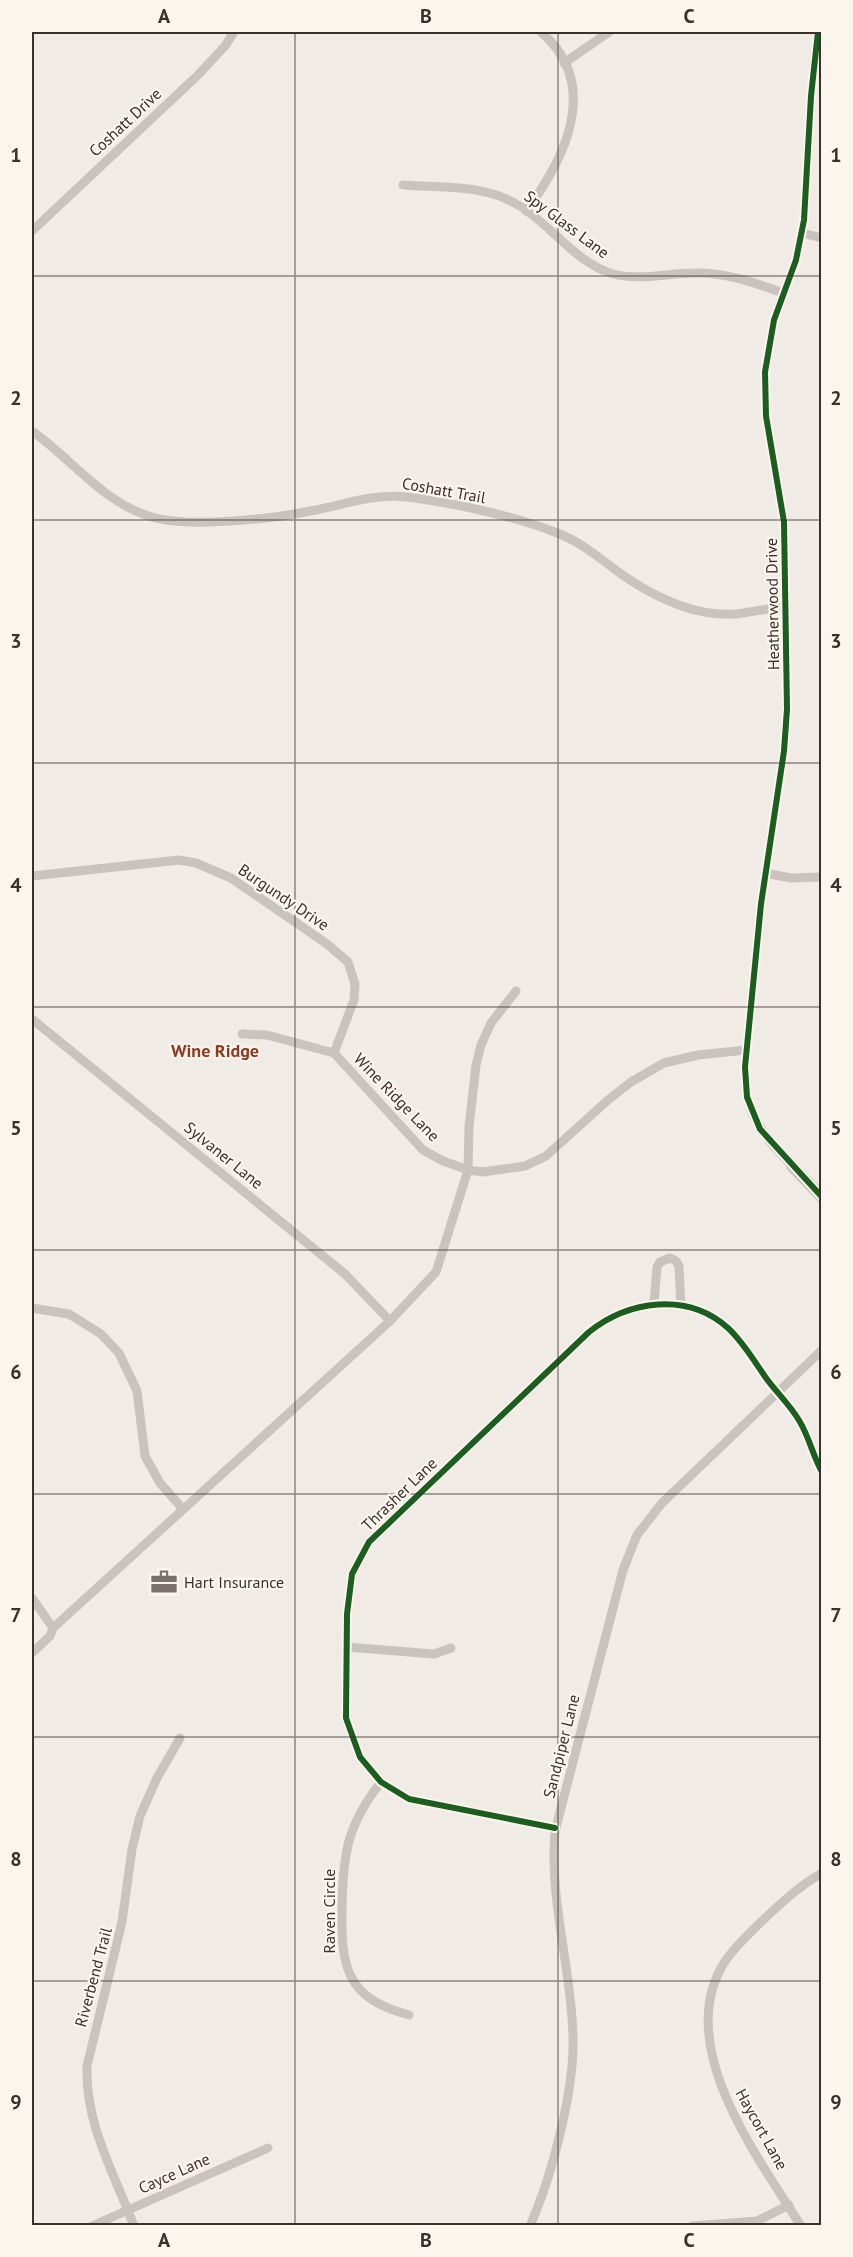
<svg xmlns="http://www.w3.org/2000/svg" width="853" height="2257" viewBox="0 0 853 2257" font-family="'PT Sans',sans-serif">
  <rect width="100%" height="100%" fill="#f0ebe5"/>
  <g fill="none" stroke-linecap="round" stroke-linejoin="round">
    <g stroke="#c9c3be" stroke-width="9">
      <path d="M564,63L609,32"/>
      <path d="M403,185C443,188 483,184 518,205C552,225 574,262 613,274C639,281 668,273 695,273C725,272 756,283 783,293"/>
      <path d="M526,211C565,159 602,84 541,32"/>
      <path d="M32,231L198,75L225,46L234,32"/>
      <path d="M802,233L822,238"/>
      <path d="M32,431C72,459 103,503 152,517C188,528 272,519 310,511C344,505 373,493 408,497C454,503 520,517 562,535C588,546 607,565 630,580C661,600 698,617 736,614C753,612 769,608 786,607"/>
      <path d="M765,873L791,878L822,877"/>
      <path d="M32,876L179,860L196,863L231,878L327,944L348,962L355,984L354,1000L334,1053"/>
      <path d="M32,1019L345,1274L390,1321"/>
      <path d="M242,1034L267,1035L334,1053L423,1150L443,1161L468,1170L483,1172L525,1166L546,1156L608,1100L631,1082L664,1063L698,1055L746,1050"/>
      <path d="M792,1166L770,1142L753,1115L747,1097L745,1067L761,904L784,751L787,709L784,522L766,416L765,372L774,320L796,260L804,220L811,96L818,32"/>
      <path d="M654,1303L657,1267L660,1262L670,1258L676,1261L679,1266L681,1306"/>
      <path d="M32,1308L69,1314L101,1334L119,1353L137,1391L145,1456L160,1483L182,1508"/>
      <path d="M32,1598L53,1628"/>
      <path d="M347,1647L434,1654L451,1648"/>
      <path d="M32,1653L50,1636L53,1628L390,1321L436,1272L468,1170L469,1127L476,1065L481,1045L491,1023L516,991"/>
      <path d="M381,1782C347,1825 343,1854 342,1907C341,1966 345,1998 409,2015"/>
      <path d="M555,1828L409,1799L381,1782L360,1757L346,1718L347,1614L352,1574L369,1542L589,1332C628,1301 687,1291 728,1328C744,1343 754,1361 766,1378C777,1393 791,1406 800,1422C809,1437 813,1456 822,1472"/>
      <path d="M92,2226L268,2148"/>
      <path d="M134,2226C114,2173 85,2124 87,2066L122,1922L132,1849L140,1816L157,1778L180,1738"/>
      <path d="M530,2226C552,2176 575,2089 573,2035C571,1966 549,1900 555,1831L623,1570L637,1535L662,1503L822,1350"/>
      <path d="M692,2226L757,2221L789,2205"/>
      <path d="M801,2226C757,2156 673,2045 724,1963C734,1947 748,1935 761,1922C780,1904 799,1886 822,1873"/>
    </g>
    <path stroke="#c9c3be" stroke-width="12" d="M792,1166L822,1197"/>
    <defs>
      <g id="cycleway">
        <path d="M818,32L811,96L804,220L796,260L774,320L765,372L766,416L784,522L787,709L784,751L761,904L745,1067L747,1097L760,1129L822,1197"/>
        <path d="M555,1828L409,1799L381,1782L360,1757L346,1718L347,1614L352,1574L369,1542L589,1332C628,1301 687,1291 728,1328C744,1343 754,1361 766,1378C777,1393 791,1406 800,1422C809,1437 813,1456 822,1472"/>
      </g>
    </defs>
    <use href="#cycleway" stroke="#fbf5ee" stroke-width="10"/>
    <use href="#cycleway" stroke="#1b5e20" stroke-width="6"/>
  </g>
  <path fill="none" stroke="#3b302b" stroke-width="1.5" stroke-opacity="0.55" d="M295,32V2226M558,32V2226M32,276H822M32,520H822M32,763H822M32,1007H822M32,1250H822M32,1494H822M32,1737H822M32,1981H822"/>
  <defs>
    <symbol id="office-bare" viewBox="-9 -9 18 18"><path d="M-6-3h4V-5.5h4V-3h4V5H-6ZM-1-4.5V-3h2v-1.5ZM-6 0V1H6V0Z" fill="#7a716c" stroke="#fbf5ee" stroke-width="2.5" paint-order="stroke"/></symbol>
  </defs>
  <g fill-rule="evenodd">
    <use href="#office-bare" x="145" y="1563" width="38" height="38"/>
  </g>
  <g text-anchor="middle" stroke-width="4.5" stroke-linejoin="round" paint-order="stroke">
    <g font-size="16" fill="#3b302b" stroke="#fbf5ee">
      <text transform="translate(125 122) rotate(-43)" y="6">Coshatt Drive</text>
      <text transform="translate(567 224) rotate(37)" y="6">Spy Glass Lane</text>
      <text transform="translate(444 490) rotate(10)" y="6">Coshatt Trail</text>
      <text transform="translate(772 604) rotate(-91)" y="6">Heatherwood Drive</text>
      <text transform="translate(284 897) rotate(34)" y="6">Burgundy Drive</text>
      <text transform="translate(397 1097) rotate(46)" y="6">Wine Ridge Lane</text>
      <text transform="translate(224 1155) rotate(39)" y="6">Sylvaner Lane</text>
      <text transform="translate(399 1494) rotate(-44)" y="6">Thrasher Lane</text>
      <text transform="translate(561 1746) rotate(-76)" y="6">Sandpiper Lane</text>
      <text transform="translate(329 1911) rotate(-90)" y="6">Raven Circle</text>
      <text transform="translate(93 1977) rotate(-75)" y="6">Riverbend Trail</text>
      <text transform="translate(762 2129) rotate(61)" y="6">Haycort Lane</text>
      <text transform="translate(174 2173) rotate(-24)" y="6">Cayce Lane</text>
    </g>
    <g font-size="16" fill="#3b302b" stroke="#fbf5ee" text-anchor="start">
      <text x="184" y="1588">Hart Insurance</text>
    </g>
    <g font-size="18" font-weight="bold" fill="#8c3b22" stroke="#fbf5ee">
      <text x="215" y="1057">Wine Ridge</text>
    </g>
  </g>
  <rect width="853" height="2257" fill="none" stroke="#fbf5ee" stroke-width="66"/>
  <rect x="33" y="33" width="787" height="2191" fill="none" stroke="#3b302b" stroke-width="2"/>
  <g font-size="20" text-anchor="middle" font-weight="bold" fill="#3b302b">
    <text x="164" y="23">A</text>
    <text x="426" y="23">B</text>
    <text x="689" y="23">C</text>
    <text x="16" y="162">1</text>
    <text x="836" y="162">1</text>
    <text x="16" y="405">2</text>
    <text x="836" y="405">2</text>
    <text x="16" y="648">3</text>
    <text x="836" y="648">3</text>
    <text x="16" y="892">4</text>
    <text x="836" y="892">4</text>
    <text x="16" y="1135">5</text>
    <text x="836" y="1135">5</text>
    <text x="16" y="1379">6</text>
    <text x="836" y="1379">6</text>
    <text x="16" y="1622">7</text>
    <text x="836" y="1622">7</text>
    <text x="16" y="1866">8</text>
    <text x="836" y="1866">8</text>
    <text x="16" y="2109">9</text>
    <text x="836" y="2109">9</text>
    <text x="164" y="2247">A</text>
    <text x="426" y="2247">B</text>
    <text x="689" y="2247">C</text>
  </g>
</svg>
